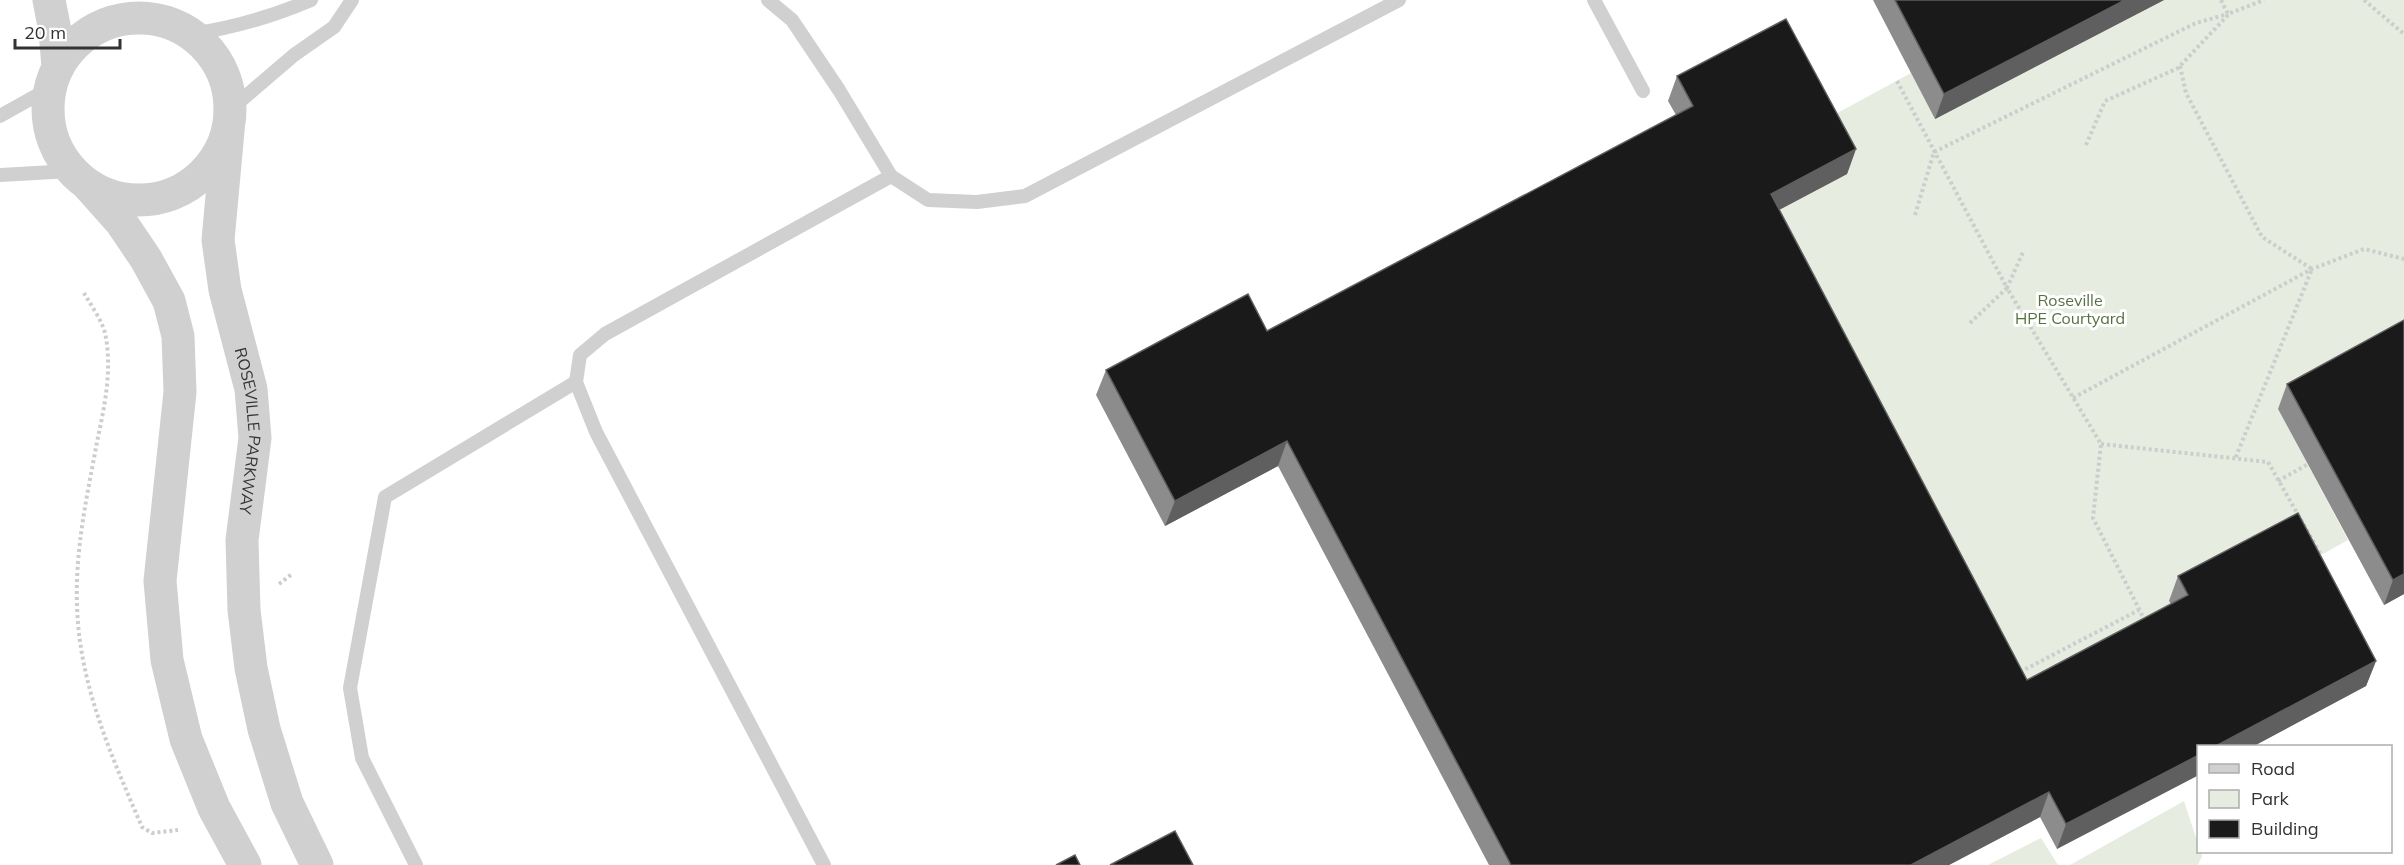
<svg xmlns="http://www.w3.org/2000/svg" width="2404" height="865" viewBox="0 0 2404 865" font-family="Mulish,sans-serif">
  <rect width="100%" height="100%" fill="#fff"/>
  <g fill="#e6ecdf">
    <path d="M2164,0H2404V340L2278,409L2348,540L2303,565L2179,620L2018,705L1762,219L1846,174L1819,123L1911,73L1935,119Z"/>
    <path d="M2184,801L2198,844V852H2201L2202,856L2198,865H2070Z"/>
    <path d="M2041,838L2058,865H1988Z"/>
  </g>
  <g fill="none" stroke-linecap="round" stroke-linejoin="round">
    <g stroke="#cdcdcd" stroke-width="4" stroke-dasharray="3 3" stroke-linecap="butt">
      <path d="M2221,0L2228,14L2264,0"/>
      <path d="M2364,0L2404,34"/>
      <path d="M2180,66L2186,93L2262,237L2312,269L2235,459"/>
      <path d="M1897,81L2007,288L2024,250"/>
      <path d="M2086,145L2105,101L2178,68L2228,15"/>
      <path d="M1915,215L1934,152L2196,23L2228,14"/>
      <path d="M84,293C92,307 104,323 106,338C112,373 104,409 97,442C87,496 75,550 77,605C79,684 111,755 142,827L152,833L178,830"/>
      <path d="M1970,323L2007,288L2101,444L2093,518L2146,623"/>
      <path d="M2073,398L2312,269L2364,249L2404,259"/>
      <path d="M2101,444L2268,462L2321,555"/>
      <path d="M2278,481L2308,464"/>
      <path d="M279,584L292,574"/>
      <path d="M2020,672L2139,610"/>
    </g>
    <g stroke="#d0d0d0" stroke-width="14">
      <path d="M768,0L792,20L839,90L891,176L928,200L977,202L1025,196L1399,0"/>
      <path d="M1594,0L1643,91"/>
      <path d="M191,34C233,28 271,17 311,0"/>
      <path d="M231,109L294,55L334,27L352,0"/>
      <path d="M0,116L50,88"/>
      <path d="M0,175L71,171"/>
      <path d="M416,865L362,758L350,688L385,497L576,382"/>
      <path d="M824,865L596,432L576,382L580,355L605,334L891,176"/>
    </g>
    <g stroke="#d0d0d0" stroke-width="33">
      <path d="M49,0L55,31L58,67"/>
      <circle cx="139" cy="109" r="91"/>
      <path id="s1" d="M228,131L218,240L225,290L251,389L255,438L242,540L244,610L251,668L264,729L287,803L317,865"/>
      <path d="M88,185L121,222L146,259L169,301L178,336L180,392L160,581L167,660L186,739L214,808L245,865"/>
    </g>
  </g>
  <g fill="#8c8c8c">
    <path d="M1873,0H2164L1935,119Z"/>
    <path d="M1677,76L1856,149L1847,174L1779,210L2027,680L2171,604L2169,601L2178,576L2376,661L2366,686L2252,747H2199L2057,849L2040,817L1949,865H1489L1278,466L1165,526L1096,395L1106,370L1267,331L1676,115L1668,101Z"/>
    <path d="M2404,320V594L2384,605L2278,409L2287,384Z"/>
  </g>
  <g fill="#5f5f5f">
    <path d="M2125,0H2164L1935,119L1944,94Z"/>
    <path d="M1856,149L1847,174L1762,219L1771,194Z"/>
    <path d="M1287,441L1278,466L1165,526L1175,501Z"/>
    <path d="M2404,574V594L2384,605L2393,580Z"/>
    <path d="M2376,661L2366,686L2252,747H2214Z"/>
    <path d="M2199,755V775L2057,849L2066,824Z"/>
    <path d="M2049,792L2040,817L1949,865H1911Z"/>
  </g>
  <g fill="#1a1a1a" stroke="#5f5f5f" stroke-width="1.5">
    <path d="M1895,0H2125L1944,94Z"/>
    <path d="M1786,19L1856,149L1771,194L2027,680L2188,595L2178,576L2298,513L2376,661L2214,747H2199V755L2066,824L2049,792L1911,865H1511L1287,441L1175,501L1106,370L1248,294L1267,331L1693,106L1677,76Z"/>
    <path d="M2404,320V574L2393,580L2287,384Z"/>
    <path d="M1175,831L1193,865H1110Z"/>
    <path d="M1075,855L1080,865H1056Z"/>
  </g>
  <g text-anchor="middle" stroke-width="6" stroke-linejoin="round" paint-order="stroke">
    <g font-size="16" fill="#56703f" stroke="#fff">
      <text x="2070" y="306">Roseville<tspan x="2070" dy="18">HPE Courtyard</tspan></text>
    </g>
    <g font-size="16" fill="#333" stroke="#fff">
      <text dy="6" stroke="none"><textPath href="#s1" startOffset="304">ROSEVILLE PARKWAY</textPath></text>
    </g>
  </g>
  <rect x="2197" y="745" width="195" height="108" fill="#ffffff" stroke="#adadad" stroke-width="1.5"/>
  <rect x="2209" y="764" width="30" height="9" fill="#d0d0d0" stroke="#adadad" stroke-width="1.5"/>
  <text x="2251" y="775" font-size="18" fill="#333333">Road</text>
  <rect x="2209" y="790" width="30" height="18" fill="#e6ecdf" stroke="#adadad" stroke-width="1.5"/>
  <text x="2251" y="805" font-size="18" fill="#333333">Park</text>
  <rect x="2209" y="820" width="30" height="18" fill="#1a1a1a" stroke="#adadad" stroke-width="1.5"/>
  <text x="2251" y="835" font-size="18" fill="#333333">Building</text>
  <path d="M15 39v9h105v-9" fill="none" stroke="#333333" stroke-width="3"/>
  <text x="24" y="39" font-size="18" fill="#333333" stroke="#ffffff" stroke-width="4.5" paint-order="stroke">20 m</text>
</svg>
